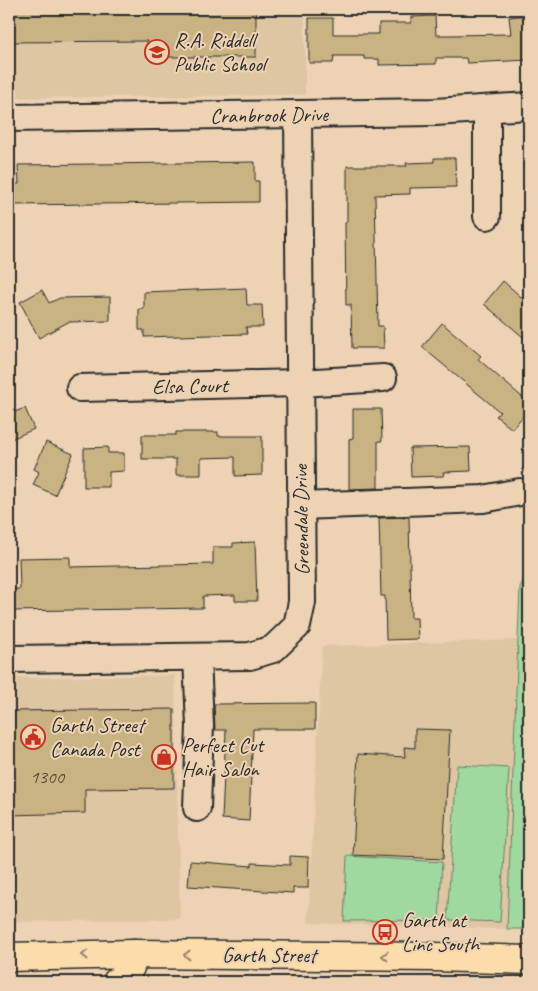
<svg xmlns="http://www.w3.org/2000/svg" width="538" height="991" viewBox="0 0 538 991" font-family="Caveat,sans-serif">
  <rect width="100%" height="100%" fill="#edd3b4"/>
  <filter id="ink" filterUnits="userSpaceOnUse"><feTurbulence type="fractalNoise" baseFrequency=".02" numOctaves="2"/><feDisplacementMap in="SourceGraphic" scale="10" xChannelSelector="R" yChannelSelector="G"/><feConvolveMatrix kernelMatrix="1 2 1 2 8 2 1 2 1" color-interpolation-filters="sRGB"/></filter>
  <g filter="url(#ink)">
    <g fill="#dec6a3">
      <path d="M9,9H305V95L9,98Z"/>
      <path d="M518,640L507,929L308,923L322,646Z"/>
      <path d="M175,675L180,919L9,922V678Z"/>
    </g>
    <g fill="#9fd99f" stroke="#658265">
      <path d="M529,569V929H507L520,587Z"/>
      <path d="M457,765L509,768L500,922L447,920Z"/>
      <path d="M347,856L442,862L439,920L344,921Z"/>
    </g>
    <g fill="#cab382" stroke="#2b2b2b">
      <path d="M9,9H256V57H147V41L9,42Z"/>
      <path d="M529,15V60L467,63L466,58H436V64L379,65V59H364V56H334L333,63H309V18H333V34H379V23H411V17L435,16L436,35H451L511,34L509,17Z"/>
      <path d="M434,158H455L456,187L410,188V194L375,195L378,326H383L384,348H352L351,305H346L345,223L347,222V166H407L406,163L434,162Z"/>
      <path d="M255,162V181H259V202L15,205V184H19L18,165Z"/>
      <path d="M503,281L529,304V342L484,304Z"/>
      <path d="M246,288L247,305H262L263,327H246L247,334L144,337V330H139V309H144V292Z"/>
      <path d="M42,290L49,303L60,298L110,297V321L68,322L39,338L20,302Z"/>
      <path d="M442,323L481,356L478,359L529,403V409L512,429L496,416L500,412L422,347Z"/>
      <path d="M25,408L34,429L9,440V414Z"/>
      <path d="M353,409H381L382,441H378V488L349,489V439L353,438Z"/>
      <path d="M176,432H218V436H262V475L235,476V457L201,458V475H176V459H142V435H176Z"/>
      <path d="M46,442L73,454L55,495L33,485L39,472L34,469Z"/>
      <path d="M108,447V453H124V471L109,472V487H84V448Z"/>
      <path d="M470,447L471,471L443,472L444,476L411,477L410,448Z"/>
      <path d="M409,517L411,618H417L418,639L386,640L385,596H381L379,518Z"/>
      <path d="M255,542L257,601H235V595L203,596V608L9,611V589H20L19,558L70,557V567L213,564V547H233V543Z"/>
      <path d="M315,703V729H253L249,821L222,819L226,730H215L214,704Z"/>
      <path d="M174,709V788L85,789V813L9,815V711Z"/>
      <path d="M415,729L450,730L443,859L353,855L358,754L405,757L404,747L415,748Z"/>
      <path d="M290,856L309,857L308,888H293V893L188,886L190,861L252,866V863L290,865Z"/>
    </g>
    <g fill="none" stroke-linecap="round" stroke-linejoin="round">
      <defs>
        <g id="minor">
          <path d="M487,110V216"/>
          <path d="M9,118L435,112L529,106"/>
          <path d="M80,388L300,383L383,378"/>
          <path d="M301,506L483,499L520,492"/>
          <path d="M9,659L250,656L273,649L297,626L302,602L298,114"/>
          <path d="M197,808L200,726L197,657"/>
        </g>
        <g id="major">
          <path d="M9,957L134,954L434,957L529,960"/>
          <path d="M117,982C128,975 131,967 134,954"/>
        </g>
      </defs>
      <use href="#minor" stroke="#2b2b2b" stroke-width="30"/>
      <use href="#major" stroke="#2b2b2b" stroke-width="31"/>
      <use href="#minor" stroke="#edd3b4" stroke-width="26"/>
      <use href="#major" stroke="#fbddab" stroke-width="28"/>
    </g>
    <defs><path id="oneway-chevron" d="M-2-3.5L2.5 0L-2 3.5" fill="none" stroke-width="1.6" stroke-linecap="round" stroke-linejoin="round" transform="scale(1.25)"/></defs>
    <g stroke="#93846b">
      <use href="#oneway-chevron" transform="translate(85 955) rotate(179)"/>
      <use href="#oneway-chevron" transform="translate(187 955) rotate(-180)"/>
      <use href="#oneway-chevron" transform="translate(385 956) rotate(-179)"/>
    </g>
  </g>
  <defs>
    <symbol id="school-ring" viewBox="-11 -11 22 22"><circle r="9.5" fill="#edd3b4" stroke="#c8321e" stroke-width="1.5"/><path d="M0-5L7-2L0 1L-7-2ZM-4 1L0 2.5L4 1V4Q0 6-4 4Z" fill="#c8321e"/></symbol>
    <symbol id="civic-ring" viewBox="-11 -11 22 22"><circle r="9.5" fill="#edd3b4" stroke="#c8321e" stroke-width="1.5"/><path d="M-.6-6.5H3V-4.5H.6V-3L4-1V1h2V6H-6V1h2V-1L-.6-3ZM-1.2 2.5V6h2.4V2.5Z" fill="#c8321e"/></symbol>
    <symbol id="shop-ring" viewBox="-11 -11 22 22"><circle r="9.5" fill="#edd3b4" stroke="#c8321e" stroke-width="1.5"/><path d="M-5-2.5h2.3a2.7 3.5 0 0 1 5.4 0H5L5.5 6h-11ZM-1.5-2.5h3a1.5 2.3 0 0 0-3 0Z" fill="#c8321e"/></symbol>
    <symbol id="bus-ring" viewBox="-11 -11 22 22"><circle r="9.5" fill="#edd3b4" stroke="#c8321e" stroke-width="1.5"/><path d="M-5-6H5V4H4V6H2V4H-2V6H-4V4H-5ZM-3.5-4V0h7V-4ZM-3.5 1.2v1.5H-2V1.2ZM2 1.2v1.5H3.5V1.2Z" fill="#c8321e"/></symbol>
  </defs>
  <g fill-rule="evenodd">
    <use href="#school-ring" x="143" y="38" width="28" height="28"/>
    <use href="#civic-ring" x="19" y="723" width="28" height="28"/>
    <use href="#shop-ring" x="150" y="743" width="28" height="28"/>
    <use href="#bus-ring" x="371" y="918" width="28" height="28"/>
  </g>
  <g text-anchor="middle" stroke-width="4" stroke-linejoin="round" paint-order="stroke">
    <g font-size="19" fill="#534d41">
      <text x="47" y="783">1300</text>
    </g>
    <g font-size="21" fill="#2b2b2b" stroke="#edd3b4" text-anchor="start">
      <text x="174" y="47">R.A. Riddell<tspan x="174" dy="24">Public School</tspan></text>
      <text x="50" y="732">Garth Street<tspan x="50" dy="24">Canada Post</tspan></text>
      <text x="182" y="752">Perfect Cut<tspan x="182" dy="24">Hair Salon</tspan></text>
      <text x="402" y="927">Garth at<tspan x="402" dy="24">Linc South</tspan></text>
    </g>
    <g font-size="21" fill="#2b2b2b" stroke="#edd3b4">
      <text transform="translate(269 115) rotate(-1)" y="7">Cranbrook Drive</text>
      <text transform="translate(190 386) rotate(-1)" y="7">Elsa Court</text>
      <text transform="translate(301 520) rotate(-91)" y="7">Greendale Drive</text>
      <text x="269" y="962">Garth Street</text>
    </g>
  </g>
  <rect width="538" height="991" fill="none" stroke="#edd3b4" stroke-width="30"/>
  <rect x="15" y="15" width="508" height="961" fill="none" stroke="#2b2b2b" stroke-width="2" filter="url(#ink)"/>
</svg>
